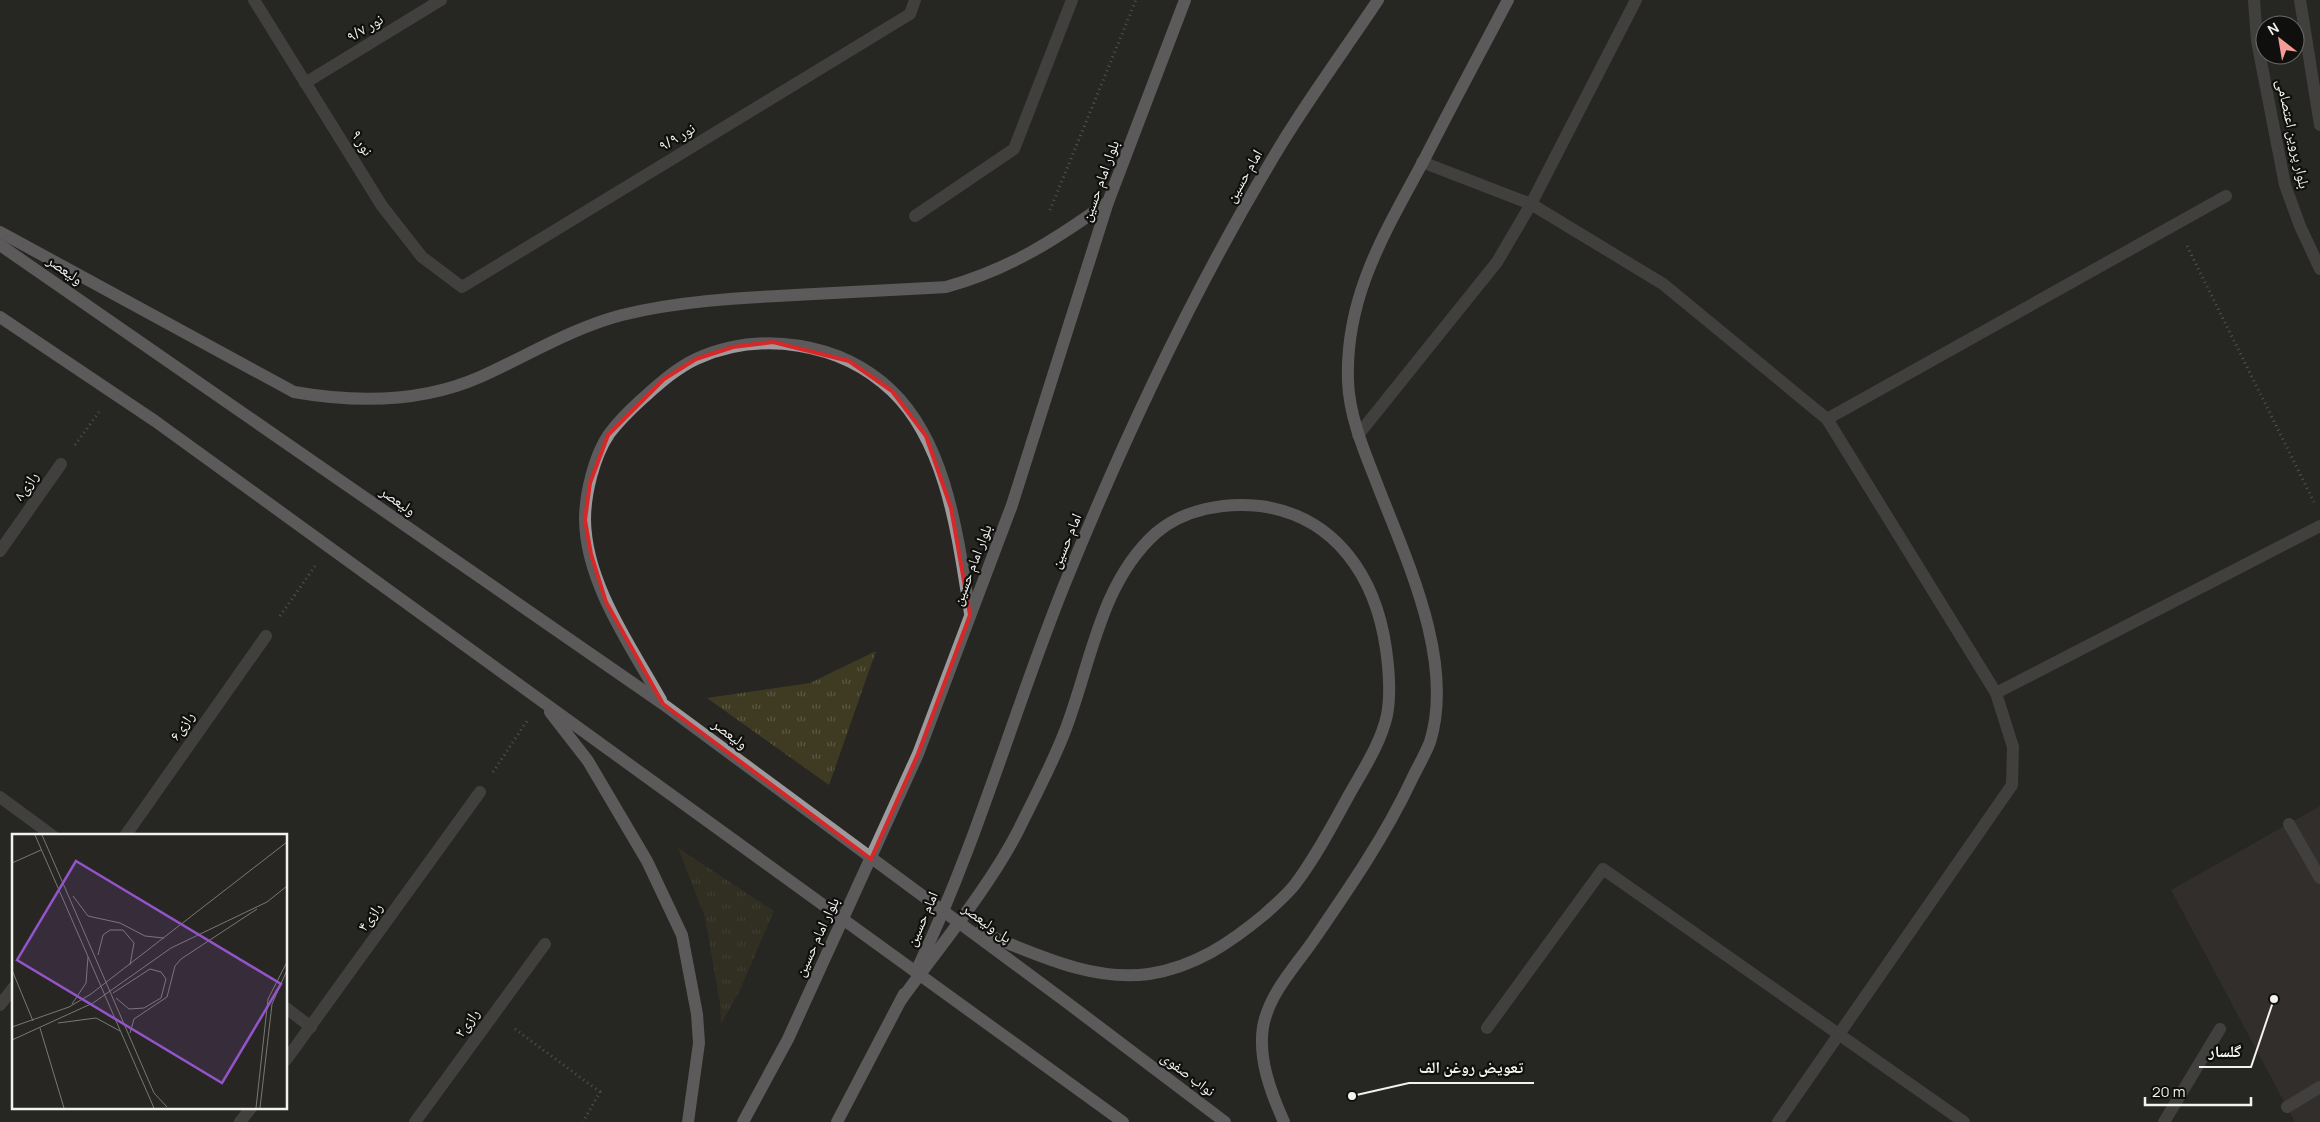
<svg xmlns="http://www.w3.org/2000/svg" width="2320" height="1122" viewBox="0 0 2320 1122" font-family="Manrope,'Noto Naskh Arabic',sans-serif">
  <defs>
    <pattern id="park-tufts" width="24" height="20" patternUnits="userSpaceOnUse" patternTransform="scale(1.25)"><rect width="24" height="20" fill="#3f3b23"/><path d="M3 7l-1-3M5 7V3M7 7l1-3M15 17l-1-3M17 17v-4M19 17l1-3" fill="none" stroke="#5b5843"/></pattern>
  </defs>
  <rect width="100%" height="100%" fill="#272622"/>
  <g fill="url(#park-tufts)">
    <path d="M876,651L829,785L707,698L810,683Z"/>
    <path d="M678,848L774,911L740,990L721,1024L720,1004L705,917Z"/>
  </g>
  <path fill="#3e3938" d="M2320,806V1122H2295L2171,890Z"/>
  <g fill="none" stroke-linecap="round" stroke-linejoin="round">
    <g stroke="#868682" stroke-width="3" stroke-dasharray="1 4" stroke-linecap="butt">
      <path d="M1050,210L1136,0"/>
      <path d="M2187,246L2314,502"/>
      <path d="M75,445L99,412"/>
      <path d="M280,616L315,566"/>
      <path d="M493,772L527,721"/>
      <path d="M515,1029L600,1092L583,1122"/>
    </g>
    <g stroke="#626062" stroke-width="12">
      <path d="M254,0L382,206L422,257L462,287L910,14L915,0"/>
      <path d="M2254,0L2257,41L2285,185L2300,226L2320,269"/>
      <path d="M2300,0L2320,125"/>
      <path d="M305,83L441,0"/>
      <path d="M1422,162L1531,204L1663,284L1827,419L1996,693L2013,747L2012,785L1778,1122"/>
      <path d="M915,216L1014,149L1072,0"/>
      <path d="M1827,419L2226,196"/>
      <path d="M1358,435L1497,262L1531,204L1636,0"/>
      <path d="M0,551L61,464"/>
      <path d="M1996,693L2320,526"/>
      <path d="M0,797L53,836"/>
      <path d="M2289,824L2320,878"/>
      <path d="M125,836L266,636"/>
      <path d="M0,1005L14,987"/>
      <path d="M286,1008L311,1027"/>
      <path d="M1487,1028L1603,869L1964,1122"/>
      <path d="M286,1060L480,792"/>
      <path d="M2287,1107L2320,1087"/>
      <path d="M240,1122L251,1108"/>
      <path d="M415,1122L545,944"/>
      <path d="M2164,1122L2220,1029"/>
    </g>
    <g stroke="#9d9a9d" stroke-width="12">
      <path d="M0,232L294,392C357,403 421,403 480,377C527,356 572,328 622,315C679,301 737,298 795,295C846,292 896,290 946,287C1010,269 1055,240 1108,202"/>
      <path d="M0,245L663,704L1065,1001L1225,1122"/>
      <path d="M0,317L155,421L1123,1122"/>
      <path d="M661,700C631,646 586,584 585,520C585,494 594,456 609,434C618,422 630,410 641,400C658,385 675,369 696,359C760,330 841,342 892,391C948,445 958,540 970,613"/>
      <path d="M550,712L588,761L647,861L682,935L697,1014L699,1043L688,1122"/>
      <path d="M919,965C977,843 1013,713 1063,588C1125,435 1196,284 1282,143C1312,94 1346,48 1378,0"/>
      <path d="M901,1000C940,946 988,889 1018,831C1034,798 1052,765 1065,731C1091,664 1100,583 1156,533C1184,509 1225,502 1260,506C1336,516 1376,578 1386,649C1389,670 1391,694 1387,715C1381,743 1363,770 1349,795C1333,824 1317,855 1296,883C1288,894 1276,904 1265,914C1230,943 1195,967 1149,974C1090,982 1034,953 980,932"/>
      <path d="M743,1122L788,1039L918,754L1012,505L1108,202L1185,0"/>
      <path d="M837,1122L904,994"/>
      <path d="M1284,1122C1271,1093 1258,1059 1263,1027C1269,993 1296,966 1315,938C1350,887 1385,836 1411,781C1417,768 1425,755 1430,742C1456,658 1403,553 1374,476C1362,446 1349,413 1348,381C1345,295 1386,231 1425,158C1452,105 1480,53 1508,0"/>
    </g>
  </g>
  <path d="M0 0H2320V1122H0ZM773,342L849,361L892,391L926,436L951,508L970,615L918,754L871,859L663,704L606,602L591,554L585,520L590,483L608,435L664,379L696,359L733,347Z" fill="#272622" fill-opacity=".55" fill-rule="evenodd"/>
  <path fill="none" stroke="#d62828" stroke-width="4" stroke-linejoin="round" d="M773,342L849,361L892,391L926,436L951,508L970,615L918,754L871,859L663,704L606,602L591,554L585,520L590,483L608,435L664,379L696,359L733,347Z"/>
  <g text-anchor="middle" stroke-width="4.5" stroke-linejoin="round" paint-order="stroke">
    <g font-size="15" fill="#f2f2ef" stroke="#0f0f0d">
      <text transform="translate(365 28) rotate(-31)" y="5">نور ۹/۷</text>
      <text transform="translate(2293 134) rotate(78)" y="5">بلوار پروین اعتصامی</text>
      <text transform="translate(677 137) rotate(-31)" y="5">نور ۹/۹</text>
      <text transform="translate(362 143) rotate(58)" y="5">نور ۹</text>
      <text transform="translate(1244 176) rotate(-60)" y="5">امام حسین</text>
      <text transform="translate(1100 181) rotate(-70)" y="5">بلوار امام حسین</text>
      <text transform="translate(65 270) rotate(35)" y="5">ولیعصر</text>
      <text transform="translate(26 486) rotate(-55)" y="5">رازی۸</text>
      <text transform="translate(398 501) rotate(35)" y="5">ولیعصر</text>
      <text transform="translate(1066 541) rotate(-67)" y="5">امام حسین</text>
      <text transform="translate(972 565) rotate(-69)" y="5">بلوار امام حسین</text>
      <text transform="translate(182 726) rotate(-55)" y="5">رازی۶</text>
      <text transform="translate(730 734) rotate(37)" y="5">ولیعصر</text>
      <text transform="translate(370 917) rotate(-54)" y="5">رازی۴</text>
      <text transform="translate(922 919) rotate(-66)" y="5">امام حسین</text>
      <text transform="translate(987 923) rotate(36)" y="5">پل ولیعصر</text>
      <text transform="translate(817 937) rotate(-65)" y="5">بلوار امام حسین</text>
      <text transform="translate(467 1023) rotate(-54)" y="5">رازی۲</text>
      <text transform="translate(1188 1074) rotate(37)" y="5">نواب صفوی</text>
    </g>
  </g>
  <g transform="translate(12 834)">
    <rect width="275" height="275" fill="#272622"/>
    <path fill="none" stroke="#787874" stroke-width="1" d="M23,1L142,274M30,1L142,259L155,273M0,29L29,16M61,62L76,82L108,89L133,102L152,104M86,121L91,101L98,96H111L122,109L118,131M0,136L21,187M101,159L138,135L149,138L154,145L149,164L132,174L117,175L104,164M60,170L74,149L76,123M46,189L84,184L108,197M0,193L57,173L79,160L275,8M28,194L52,274M118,199L122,185L155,163L163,132L169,125L245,75M0,206L81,169L159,114L255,68L275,52M244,274L256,165L275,128M248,274L260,170L275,136"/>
    <path fill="#9354c9" fill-opacity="0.15" stroke="#9354c9" stroke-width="2.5" d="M64,27L269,150L210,249L5,126Z"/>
    <rect width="275" height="275" fill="none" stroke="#f2f2ef" stroke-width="2.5"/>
  </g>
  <path fill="none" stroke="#f2f2ef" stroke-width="2" d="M2274 999L2251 1067H2199M1352 1096L1409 1083H1534"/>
  <g fill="#f2f2ef" stroke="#0f0f0d" stroke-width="2">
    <circle cx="2274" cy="999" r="5"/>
    <circle cx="1352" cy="1096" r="5"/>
  </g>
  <g font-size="16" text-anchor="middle" font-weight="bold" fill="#f2f2ef" stroke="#0f0f0d" stroke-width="4.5" stroke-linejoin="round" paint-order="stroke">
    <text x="2225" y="1057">گلسار</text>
    <text x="1471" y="1073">تعویض روغن الف</text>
  </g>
  <g transform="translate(2280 40) rotate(329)"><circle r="24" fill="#0f0f0d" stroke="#6a6a67"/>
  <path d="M0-4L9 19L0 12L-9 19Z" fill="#f59b97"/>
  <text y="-8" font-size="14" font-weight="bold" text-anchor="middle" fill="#f2f2ef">N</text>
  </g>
  <path d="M2145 1097v8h106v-8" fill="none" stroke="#f2f2ef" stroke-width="2.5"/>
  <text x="2152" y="1097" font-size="15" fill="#f2f2ef" stroke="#0f0f0d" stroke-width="4" paint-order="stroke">20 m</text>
</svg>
